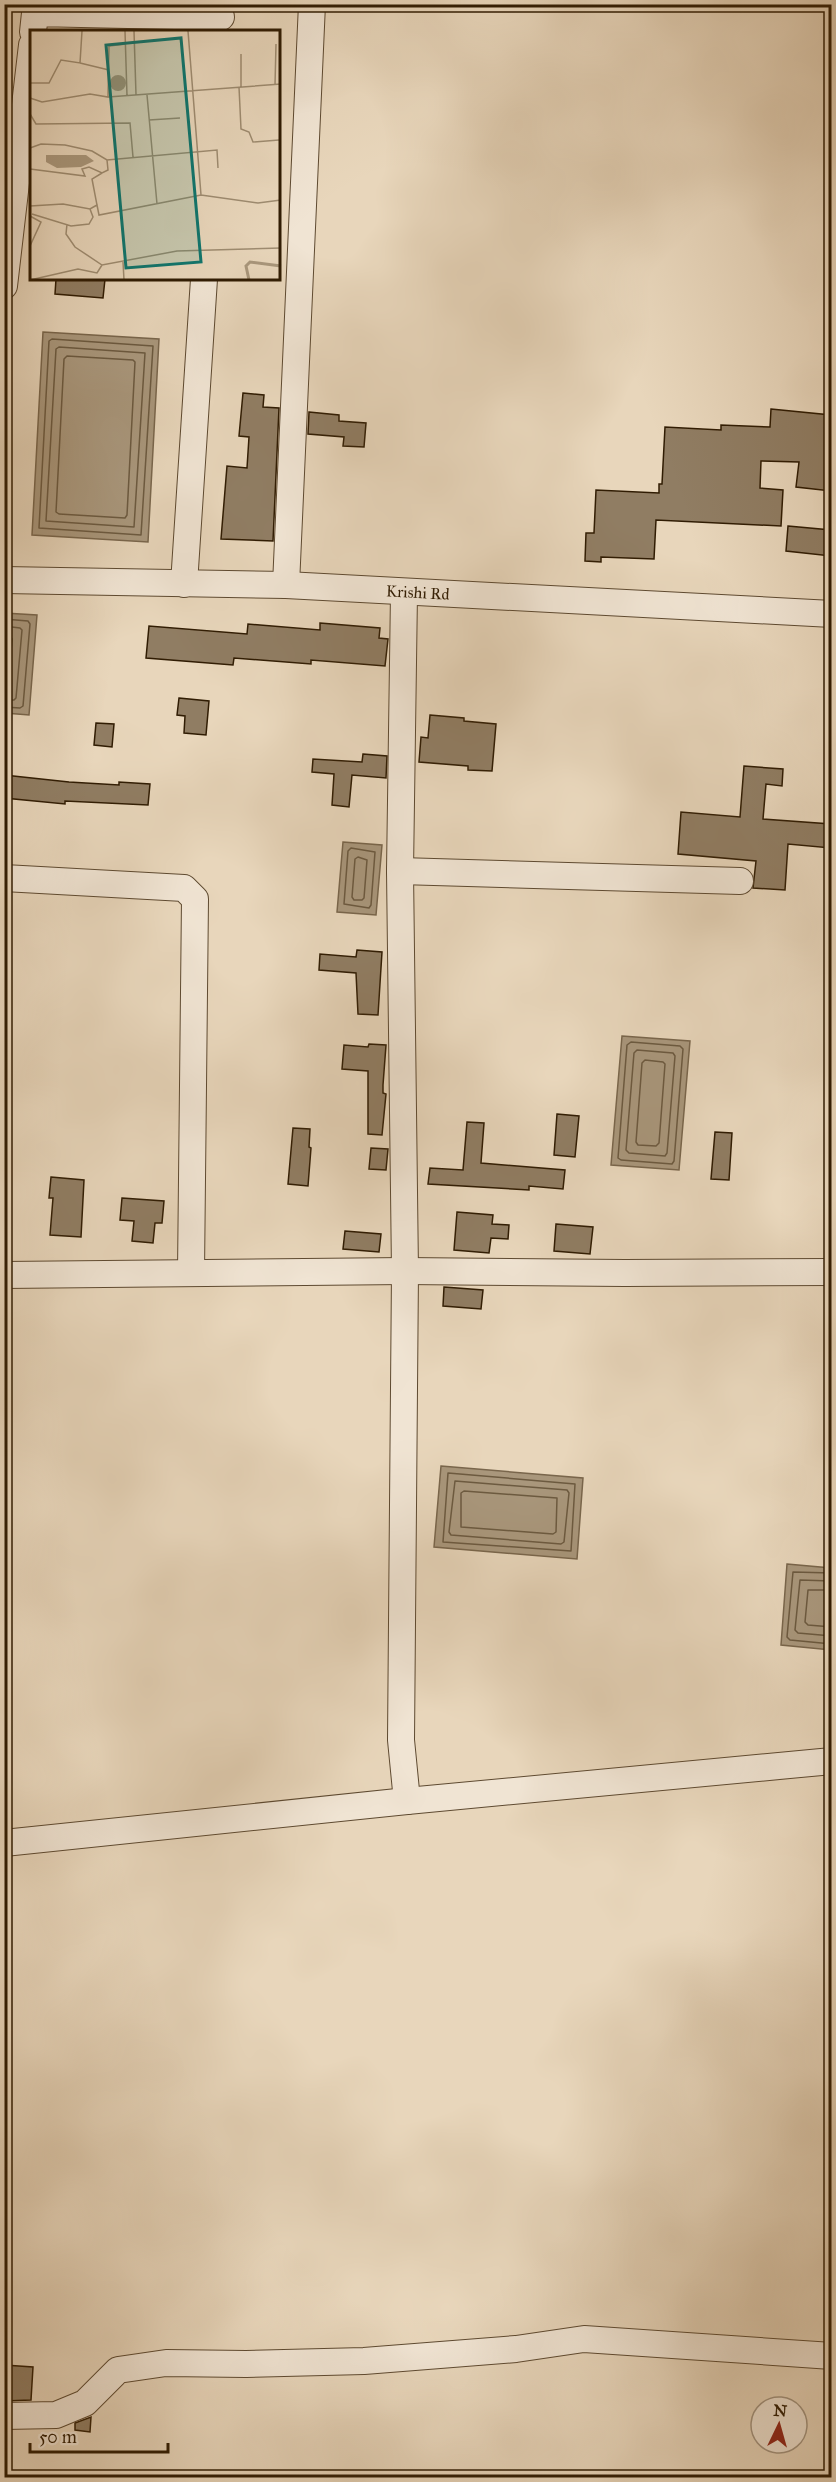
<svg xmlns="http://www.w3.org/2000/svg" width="836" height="2482" viewBox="0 0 836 2482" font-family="'IM FELL Great Primer',serif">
  <rect width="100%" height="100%" fill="#e8d6bb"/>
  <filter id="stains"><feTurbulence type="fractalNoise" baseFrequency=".00333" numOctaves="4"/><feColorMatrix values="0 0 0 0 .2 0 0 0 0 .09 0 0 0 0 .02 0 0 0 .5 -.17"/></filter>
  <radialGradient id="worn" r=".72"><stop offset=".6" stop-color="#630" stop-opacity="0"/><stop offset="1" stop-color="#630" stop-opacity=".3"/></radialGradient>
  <g fill="#a9977c" stroke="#79664c" stroke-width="1.5">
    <path d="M43,332L159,339L148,542L32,535Z"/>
    <path d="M4,613L37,615L29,715L5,713Z"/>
    <path d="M343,842L382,845L376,915L337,912Z"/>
    <path d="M622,1036L690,1041L679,1170L611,1165Z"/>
    <path d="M441,1466L583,1478L577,1559L434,1547Z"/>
    <path d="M787,1564L831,1568V1650L781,1645Z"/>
  </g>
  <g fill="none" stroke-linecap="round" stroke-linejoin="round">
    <g stroke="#6c5a40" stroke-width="1.5">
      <path d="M52,339L153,346L141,535L39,528L49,341Z"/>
      <path d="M59,347L145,353L134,527L46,521L56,349Z"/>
      <path d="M67,356L133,360L135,362L127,515L125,518L59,514L56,512L64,359Z"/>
      <path d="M4,619L28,621L30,624L23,706L20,708L4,707"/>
      <path d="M4,626L20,628L22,630L16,698L14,700H4"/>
      <path d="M4,635L10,636L12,639L8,688L4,691"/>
      <path d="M351,848L375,852L371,905L369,908L344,904L348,851Z"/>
      <path d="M358,857L367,860L364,898L362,900H354L352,897L355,859Z"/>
      <path d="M631,1042L680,1046L683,1049L674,1161L672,1164L621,1160L618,1158L627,1045Z"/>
      <path d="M637,1050L673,1053L675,1056L667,1153L665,1156L629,1153L626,1150L634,1053Z"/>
      <path d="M645,1060L663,1062L665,1064L659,1143L656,1146L638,1145L636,1142L642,1063Z"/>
      <path d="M448,1473L575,1484L571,1551L443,1542Z"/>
      <path d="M455,1481L567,1490L569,1493L564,1542L561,1544L451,1535L449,1532Z"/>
      <path d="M464,1491L557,1498L556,1532L553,1534L461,1527V1493Z"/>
      <path d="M832,1573L793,1572L787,1637L790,1640L832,1644"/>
      <path d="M832,1581L800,1580L795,1630L798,1633L832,1636"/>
      <path d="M832,1590H808L805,1622L808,1625L832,1627"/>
    </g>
  </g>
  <g fill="#907d63" stroke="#301c03" stroke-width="1.5">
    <path d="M56,279H105L103,298L55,294Z"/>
    <path d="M243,393L264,395L263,407L279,408L273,541L221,539L227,466L247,468L249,437L239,436Z"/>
    <path d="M771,409L831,415V491L796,487L799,462L761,461L760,488L783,490L781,526L656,520L654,559L601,557V562L585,561L586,533H594L596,490L659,493V484H662L665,427L721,430V425L770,427Z"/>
    <path d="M309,412L339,415V421L366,423L364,447L343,446L344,437L308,434Z"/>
    <path d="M788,526L831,530V556L786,551Z"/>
    <path d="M320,623L380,628L379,638L388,639L385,666L311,660V664L234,658L233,665L146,658L149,626L247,634L248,624L320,630Z"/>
    <path d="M179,698L209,701L206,735L184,733L185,716L177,715Z"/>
    <path d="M430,715L464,718V721L496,724L492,771L468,770V766L419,762L421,737L428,738Z"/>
    <path d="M96,723L114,724L112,747L94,745Z"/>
    <path d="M363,754L387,756L386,778L352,775L349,807L332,805L334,774L312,772L313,759L362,762Z"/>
    <path d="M744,766L783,769L782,786L766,784L763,819L831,824V848L788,844L785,890L753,888L756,861L678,854L681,812L740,817Z"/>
    <path d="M4,775L69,782L119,785V782L150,784L148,805L65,801V804L4,798Z"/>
    <path d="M357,950L382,952L378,1015L358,1014L356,973L319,970L320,954L356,957Z"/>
    <path d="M369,1044L386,1045L383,1085V1093L386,1094L382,1135L368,1134V1071L342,1069L344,1045L368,1047Z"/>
    <path d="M557,1114L579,1116L575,1157L554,1155Z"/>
    <path d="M467,1122L484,1123L481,1163L565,1170L563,1189L529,1186V1190L428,1184L430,1168L463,1170Z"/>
    <path d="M293,1128L310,1129L309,1147L311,1148L308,1186L288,1184Z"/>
    <path d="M715,1132L732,1133L729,1180L711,1179Z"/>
    <path d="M371,1148L388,1149L386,1170L369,1169Z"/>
    <path d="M51,1177L84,1180L81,1237L50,1235L53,1198H49Z"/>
    <path d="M122,1198L164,1201L162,1223H155L153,1243L132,1241L134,1221L120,1220Z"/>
    <path d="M457,1212L493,1215L492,1224L509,1225L508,1239L491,1238L489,1253L454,1250Z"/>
    <path d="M556,1224L593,1227L590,1254L554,1251Z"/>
    <path d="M345,1231L381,1234L379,1252L343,1249Z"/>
    <path d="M444,1287L483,1290L481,1309L443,1306Z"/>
    <path d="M4,2365L33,2367L31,2400L4,2401Z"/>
    <path d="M91,2417L90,2432L75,2430V2423Z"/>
  </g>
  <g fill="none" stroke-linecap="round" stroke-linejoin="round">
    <defs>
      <g id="minor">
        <path d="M33,32L35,13L221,17"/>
        <path d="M4,286L32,45"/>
        <path id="s1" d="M4,580L286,585L832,614"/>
        <path d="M184,584L204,279"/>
        <path d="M286,585L312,4"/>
        <path d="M404,593L400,871L405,1271L401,1740L407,1801"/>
        <path d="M400,871L740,881"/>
        <path d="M4,878L184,888L195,899L191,1273"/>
        <path d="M4,1275L405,1271L625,1273L832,1272"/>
        <path d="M4,1843L407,1801L832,1761"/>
        <path d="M4,2416L56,2415L85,2403L118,2370L166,2363L246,2364L364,2361L516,2349L584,2339L832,2356"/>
      </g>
    </defs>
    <use href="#minor" stroke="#5e4a31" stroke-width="28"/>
    <use href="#minor" stroke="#f0e4d3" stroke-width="26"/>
  </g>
  <g text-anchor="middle" stroke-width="5" stroke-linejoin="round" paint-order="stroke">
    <g font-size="16" fill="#301c03" stroke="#f0e4d3">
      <text dy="6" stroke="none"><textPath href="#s1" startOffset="414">Krishi Rd</textPath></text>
    </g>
  </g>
  <g transform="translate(30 30)">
    <rect width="250" height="250" fill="#e8d6bb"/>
    <path d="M80 53a8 8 0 1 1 16 0a8 8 0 1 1-16 0ZM16,125H56L64,131L51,137L27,138L16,132Z" fill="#a9977c"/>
    <path fill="none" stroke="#a9977c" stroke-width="3" d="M219,250L216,236L220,232L251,236"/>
    <path fill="none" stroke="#9e8c71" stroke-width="1.5" d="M95,1L97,66M104,1L106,65M158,1L171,165M211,24V57M50,33L79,40M245,55L246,14M0,57V53H19L31,30L50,33L52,1M209,57L211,99L219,102L223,112L249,110M117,65L127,174M78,67L251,54M0,68L12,72L60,64L78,67L79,16L96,14M0,84L6,94L100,93L103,127M119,90L150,88M0,118L11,114L35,115L62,121L77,130L187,120L188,138M0,139L55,146L52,139L59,137L72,143L78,140L77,130M67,175L69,185L171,165L228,173L251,170M0,176L33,174L60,179L67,175L62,149L72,143M2,184L41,196L59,194L63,187L60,179M37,194L36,204L45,217L72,235L147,221L251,218M0,216L11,192L0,186M93,232L94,250M0,250L48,239L67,243L72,235"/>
    <path fill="#0f766e" fill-opacity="0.15" stroke="#0f766e" stroke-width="3" d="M151,8L171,232L96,238L76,15Z"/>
    <rect width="250" height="250" fill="none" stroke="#301c03" stroke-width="3"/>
  </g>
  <rect width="836" height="2482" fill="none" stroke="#e8d6bb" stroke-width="24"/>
  <rect x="6" y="6" width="824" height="2470" fill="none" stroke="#301c03" stroke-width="3"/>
  <rect x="12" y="12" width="812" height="2458" fill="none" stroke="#301c03" stroke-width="1.5"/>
  <g transform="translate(779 2425) rotate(5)"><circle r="28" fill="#f0e4d3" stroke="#a39480" stroke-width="1.5"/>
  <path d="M0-4.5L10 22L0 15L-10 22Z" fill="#8f2418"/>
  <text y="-9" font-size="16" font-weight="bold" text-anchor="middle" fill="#301c03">N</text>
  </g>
  <path d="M30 2443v9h138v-9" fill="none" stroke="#301c03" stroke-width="3"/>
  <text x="39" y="2443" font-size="18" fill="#301c03" stroke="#f0e4d3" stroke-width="4.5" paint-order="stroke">50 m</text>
  <rect width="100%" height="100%" filter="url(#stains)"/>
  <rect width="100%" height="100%" fill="url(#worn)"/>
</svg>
